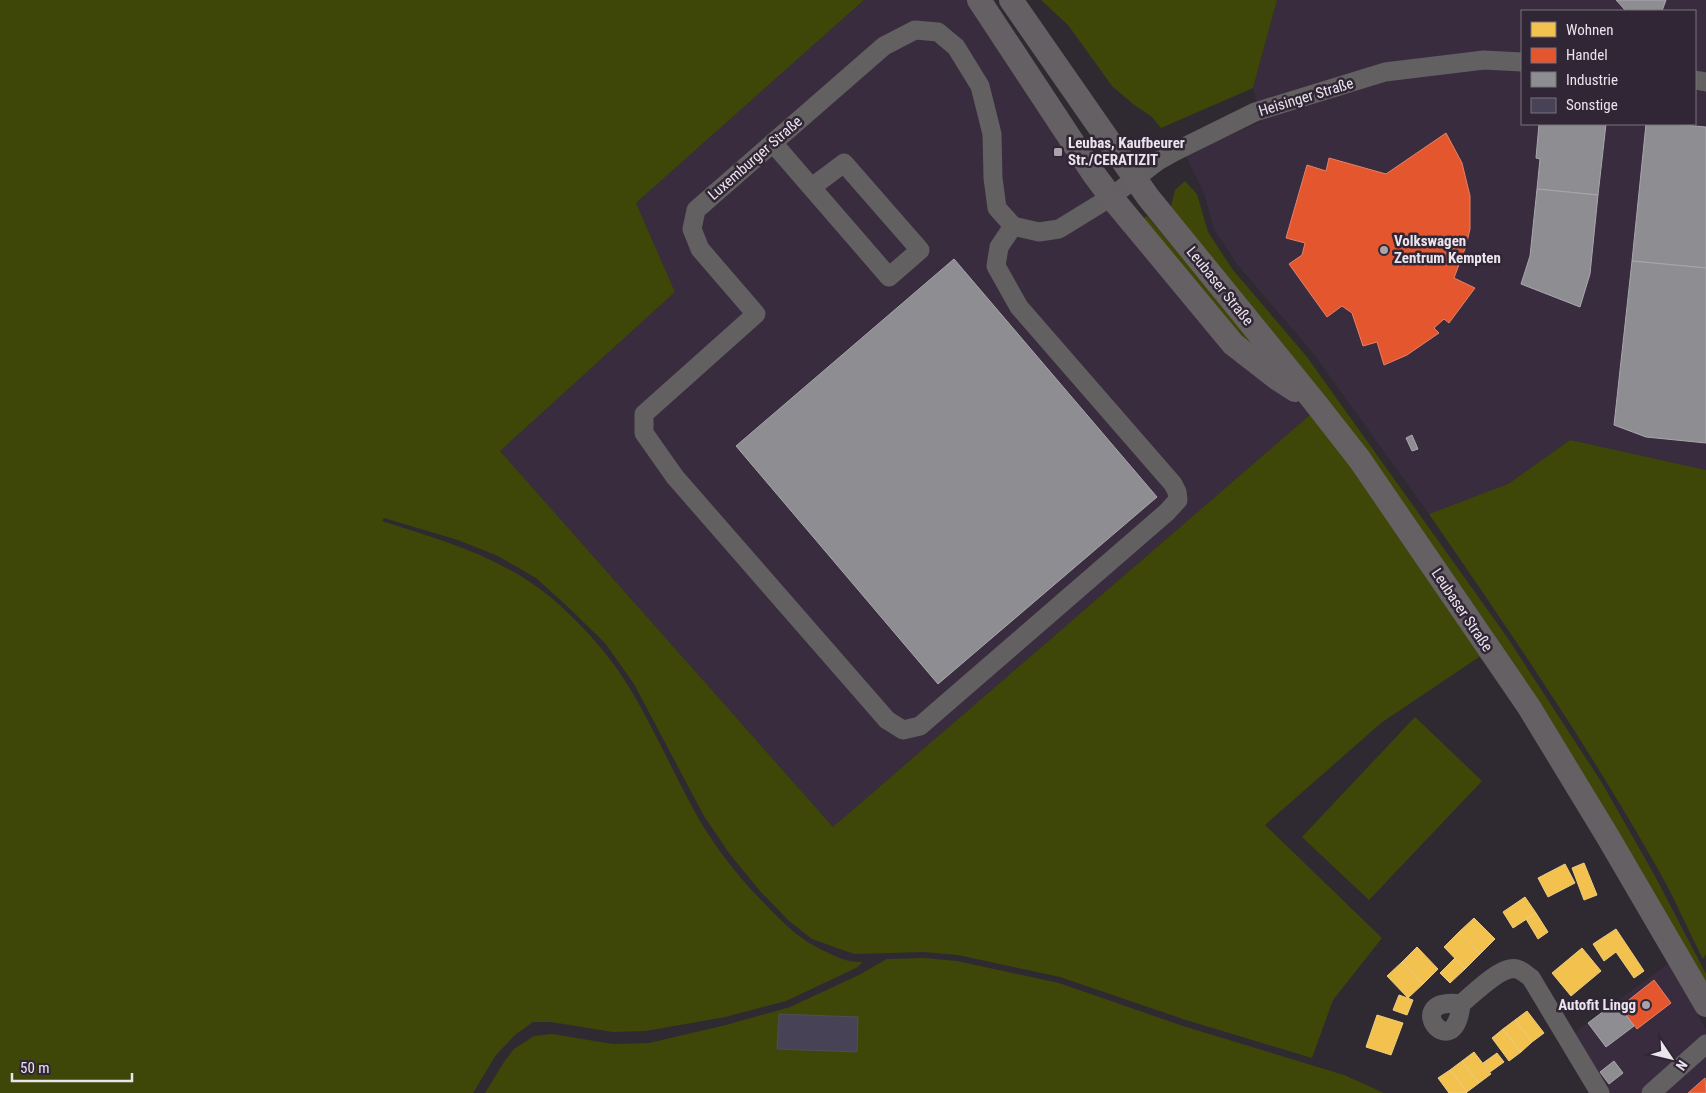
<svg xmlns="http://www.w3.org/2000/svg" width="1706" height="1093" viewBox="0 0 1706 1093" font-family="'Roboto Condensed',sans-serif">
  <rect width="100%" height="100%" fill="#2f2a32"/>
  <g fill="#392c3e" fill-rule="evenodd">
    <path d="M864,0H971L1103,196L1276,384L1311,414L833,827L500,451L675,292L636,203Z"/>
    <path d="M1277,0H1706V470L1570,440L1508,484L1429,514L1313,353L1237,264L1214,229L1204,193L1185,155L1204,145L1261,122L1253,88ZM1522,11H1695V124H1522Z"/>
    <path d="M1668,964L1706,1029V1093H1607L1571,1035Z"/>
  </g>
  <g fill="#3e4708">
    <path d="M0,0H864L636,203L675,292L500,451L833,827L1311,414L1352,467L1482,655L1381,723L1265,825L1382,938L1333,1000L1312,1058L1186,1020L1060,977L958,955L924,952L854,954L812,939L788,920L760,891L729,853L704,816L634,684L605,643L568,607L536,578L498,556L458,540L384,518L382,521C451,543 513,560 567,612C590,634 612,659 629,687C655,730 675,777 700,821C718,851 740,879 765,904C783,923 800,940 824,951C837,957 848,963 863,962L856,968L786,1001L725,1017L646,1031L613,1032L551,1022H533L515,1035L496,1055L473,1093H0Z"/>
    <path d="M1041,0H1277L1253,88L1161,128L1152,117L1133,104L1112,86L1068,25Z"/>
    <path d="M1185,181L1197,194L1208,232L1233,270L1307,357L1507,637L1602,783L1655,876L1706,974V987L1615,831L1170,210L1175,190Z"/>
    <path d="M1147,216L1273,365L1269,368L1138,222Z"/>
    <path d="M1570,440L1706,470V954L1703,959C1688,930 1675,899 1659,871C1589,747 1509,630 1429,514L1508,484Z"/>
    <path d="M1415,717L1482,781L1369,900L1302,837Z"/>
    <path d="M924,958L957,961L1059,983L1183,1026L1344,1075L1384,1093H485L504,1062L514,1049L534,1036L552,1034L613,1044L649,1043L726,1025L790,1007L859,975L887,959Z"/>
  </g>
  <g fill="#f2c14e" stroke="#f0cc7e">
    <path d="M1584,863L1597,895L1584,900L1572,868Z"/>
    <path d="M1565,864L1575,883L1548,897L1538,878Z"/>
    <path d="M1525,897L1536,913L1513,928L1503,912Z"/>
    <path d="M1536,913L1548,932L1538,939L1526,919Z"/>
    <path d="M1474,918L1495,939L1480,954L1459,932Z"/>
    <path d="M1616,929L1644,971L1634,978L1616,952L1604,961L1593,944Z"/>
    <path d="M1459,932L1480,954L1465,969L1444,947Z"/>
    <path d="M1417,947L1438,969L1423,984L1402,962Z"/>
    <path d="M1582,948L1601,971L1571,996L1552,973Z"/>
    <path d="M1455,958L1465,969L1450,983L1440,973Z"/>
    <path d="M1402,962L1423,984L1408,998L1387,976Z"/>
    <path d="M1399,995L1413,1000L1407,1015L1393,1010Z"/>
    <path d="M1527,1011L1544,1033L1532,1042L1515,1020Z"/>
    <path d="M1377,1015L1403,1023L1391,1055L1366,1047Z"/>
    <path d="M1515,1020L1532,1042L1521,1052L1503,1029Z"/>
    <path d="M1503,1029L1521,1052L1509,1061L1492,1038Z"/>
    <path d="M1474,1052L1491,1074L1479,1083L1462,1061Z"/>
    <path d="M1497,1053L1504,1062L1490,1072L1483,1063Z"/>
    <path d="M1462,1061L1479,1083L1467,1092L1450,1070Z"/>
    <path d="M1450,1070L1467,1092L1466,1093H1449L1438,1078Z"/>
  </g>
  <g fill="#e4572e" stroke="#e68167">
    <path d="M1446,133L1462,163L1470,196V229L1466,246L1454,278L1475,288L1449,323L1444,319L1434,328L1439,333L1407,355L1384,365L1377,342L1363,346L1352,313L1342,306L1327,317L1289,264L1302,255L1305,243L1286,238L1307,165L1326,171L1329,158L1386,174Z"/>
    <path d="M1654,980L1671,1003L1637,1029L1620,1007Z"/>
    <path d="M1705,1078L1706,1093H1688Z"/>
  </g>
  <g fill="#8d8d92" stroke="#a9a7ad">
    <path d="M1616,0H1666L1662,11H1626Z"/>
    <path d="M1539,124H1606L1598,195L1537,189L1540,159L1536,158Z"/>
    <path d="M1646,124H1672L1706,127V268L1632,261Z"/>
    <path d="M1537,189L1598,195L1590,274L1580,307L1521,284L1530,256Z"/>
    <path d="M954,259L1157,497L938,684L736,446Z"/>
    <path d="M1632,261L1706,268V443L1646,437L1614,425Z"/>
    <path d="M1412,435L1418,449L1412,451L1406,438Z"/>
    <path d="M1616,1002L1634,1026L1606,1047L1588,1023Z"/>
    <path d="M1614,1061L1623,1073L1609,1084L1600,1072Z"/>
  </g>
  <path fill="#484256" stroke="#504e54" d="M779,1014L858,1017L857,1052L777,1049Z"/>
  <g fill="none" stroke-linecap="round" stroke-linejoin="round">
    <g stroke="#636061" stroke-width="19">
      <path d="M1695,80L1706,82"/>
      <path d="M773,143L889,277L920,250L844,163L812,187"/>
      <path d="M1013,226L999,247L996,266L1019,307L1173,484L1177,492L1178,500L1167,512L920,726L903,730L887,720L675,477L644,433V414L756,314L700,249L692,229L696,210L884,46L915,30L938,32L956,47L980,86L992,134L993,178L997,208L1013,226L1039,232L1059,229L1111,197L1158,161L1174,152L1255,112L1385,72L1484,60L1522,62"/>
      <path d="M1461,1004C1398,996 1455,1069 1461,1004C1472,995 1496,971 1510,969C1519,967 1524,973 1531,978L1600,1093"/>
      <path d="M1651,1093L1706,1044"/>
    </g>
    <g stroke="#656063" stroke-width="24">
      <path d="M979,0L1093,173L1111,197L1233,344L1278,379L1295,390"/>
      <path d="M1011,0L1148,197L1317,405L1360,460L1529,707L1608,837L1706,1005"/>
    </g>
  </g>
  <g fill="#a9a3ac" stroke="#302635" stroke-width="2">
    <rect x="1053" y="147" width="10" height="10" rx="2.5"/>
    <circle cx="1384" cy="250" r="5"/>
    <circle cx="1646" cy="1005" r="5"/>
  </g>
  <g text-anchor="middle" stroke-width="5" stroke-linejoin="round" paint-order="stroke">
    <g font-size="15" fill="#eae4ed" stroke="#302635">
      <text transform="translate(1306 97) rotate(-17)" y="5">Heisinger Straße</text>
      <text transform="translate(755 158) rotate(-41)" y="5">Luxemburger Straße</text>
      <text transform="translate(1220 286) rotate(51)" y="5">Leubaser Straße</text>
      <text transform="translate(1462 610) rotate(56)" y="5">Leubaser Straße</text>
    </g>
    <g font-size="15" font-weight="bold" fill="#eae4ed" stroke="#302635" text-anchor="start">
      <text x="1068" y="148">Leubas, Kaufbeurer<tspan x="1068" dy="17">Str./CERATIZIT</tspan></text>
      <text x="1394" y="246">Volkswagen<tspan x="1394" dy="17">Zentrum Kempten</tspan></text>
      <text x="1636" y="1010" text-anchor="end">Autofit Lingg</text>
    </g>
  </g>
  <rect x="1521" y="10" width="175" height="115" fill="#302635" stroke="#7a727f"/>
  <rect x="1531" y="22" width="25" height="15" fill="#f2c14e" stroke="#7a727f"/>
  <text x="1566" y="35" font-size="15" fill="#eae4ed">Wohnen</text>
  <rect x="1531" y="48" width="25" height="15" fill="#e4572e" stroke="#7a727f"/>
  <text x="1566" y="60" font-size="15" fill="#eae4ed">Handel</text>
  <rect x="1531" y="72" width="25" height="15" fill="#8d8d92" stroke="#7a727f"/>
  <text x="1566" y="85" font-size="15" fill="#eae4ed">Industrie</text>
  <rect x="1531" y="98" width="25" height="15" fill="#484256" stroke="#7a727f"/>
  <text x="1566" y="110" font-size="15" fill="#eae4ed">Sonstige</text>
  <g transform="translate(1671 1058) rotate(125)" stroke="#302635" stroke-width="4" paint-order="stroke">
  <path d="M0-4L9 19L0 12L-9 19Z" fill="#eae4ed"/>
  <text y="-8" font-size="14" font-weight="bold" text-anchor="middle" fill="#eae4ed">N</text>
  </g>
  <path d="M12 1073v8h120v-8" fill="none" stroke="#eae4ed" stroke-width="2.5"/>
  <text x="20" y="1073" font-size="15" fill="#eae4ed" stroke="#302635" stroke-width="4" paint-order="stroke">50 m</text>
</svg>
